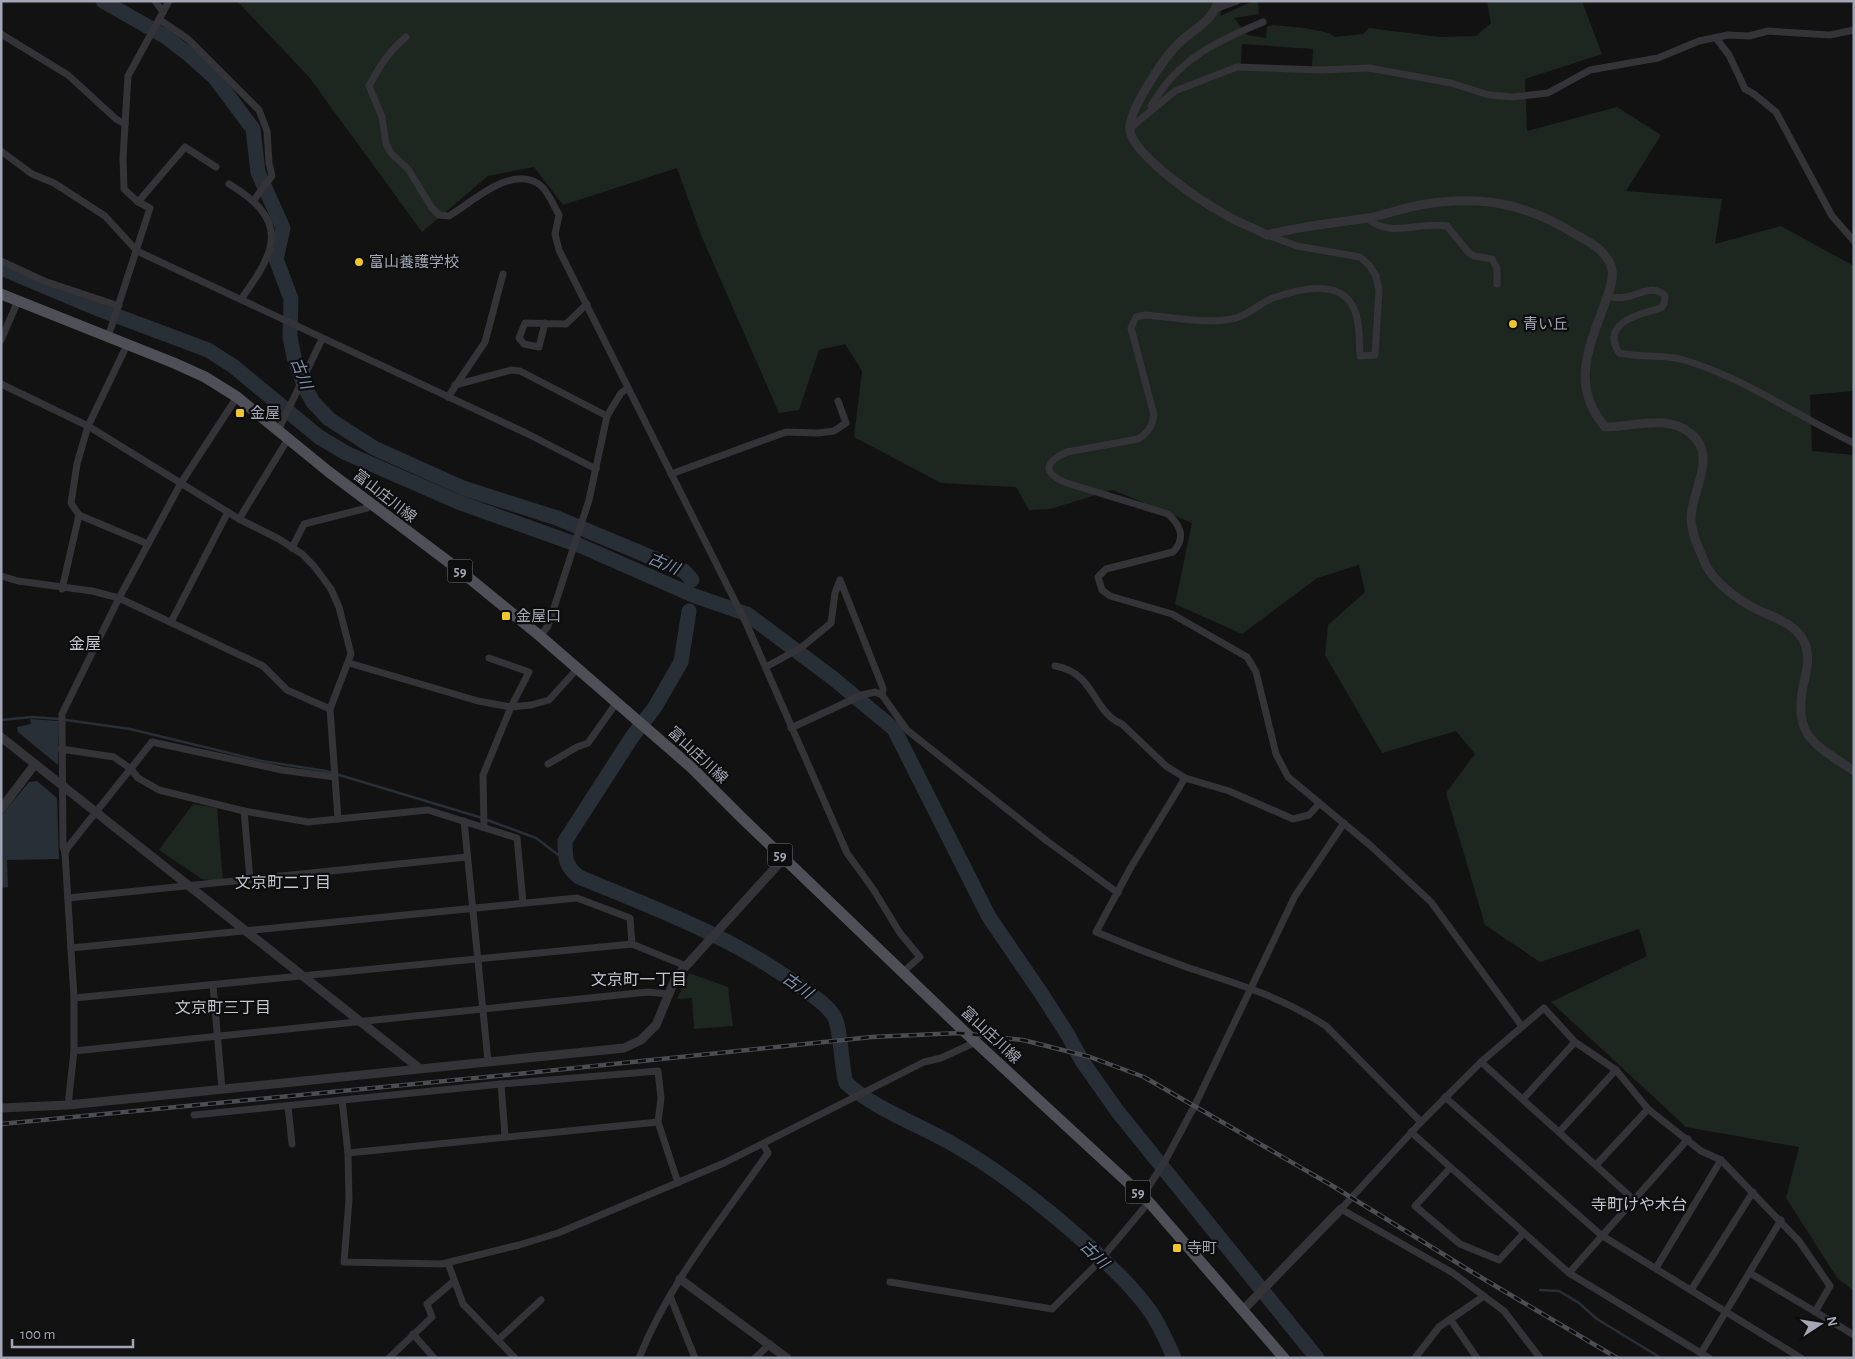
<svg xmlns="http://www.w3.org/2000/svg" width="1855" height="1359" viewBox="0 0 1855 1359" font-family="'Alegreya Sans','Noto Sans JP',sans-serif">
  <rect width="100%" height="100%" fill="#121213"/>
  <g fill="#1e2620" fill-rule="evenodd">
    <path d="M237,1H1224L1220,16L1253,1H1258L1259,14L1234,18L1247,35L1266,38L1267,27L1272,25L1305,28L1329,33L1335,37L1363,34L1369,28L1440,37L1476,36L1491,23L1487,1H1582L1602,54L1525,79L1527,131L1617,107L1661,135L1626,191L1722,199L1715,244L1781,226L1854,266V391L1810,395L1812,451L1854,455V1291L1838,1279L1786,1198L1799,1147L1686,1127L1551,1002L1647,956L1639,929L1540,962L1485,925L1446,793L1475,754L1456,731L1382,753L1325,655L1328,625L1365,592L1359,565L1317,578L1242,634L1175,604L1192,523L1113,490L1050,509L1029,510L1016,487L941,483L854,437L862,371L845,344L819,350L799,410L779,413L701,235L677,168L563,205L534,167L488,176L422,232L309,77ZM1242,44L1313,49L1312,68L1241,65Z"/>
    <path d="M193,804L217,808L223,882L202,879L159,850Z"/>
    <path d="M689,973L728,987L733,1026L694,1029L692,998L677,999Z"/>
  </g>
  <g fill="#282f37">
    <path d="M30,719L59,721L58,765L18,732L17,727L31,724Z"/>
    <path d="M37,781L57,798L59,859L7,860L8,887L1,888V816L29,782Z"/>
  </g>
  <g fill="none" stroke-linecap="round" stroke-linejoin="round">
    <g stroke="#282f37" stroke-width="2.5">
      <path d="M1,720L32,717L59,719L130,729L262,761L326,771L479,817L536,838L565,860"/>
      <path d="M1540,1290L1559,1291L1579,1303L1597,1319L1661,1358"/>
    </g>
    <g stroke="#282f37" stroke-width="15">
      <path d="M103,1L166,37L187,53L215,78L253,129L258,172L283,228L276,259L291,299L290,337L294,357L305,388L313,402L329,419L374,448L463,488L557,518L684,571L692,580"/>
      <path d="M1,268L101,310L208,350L233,366L319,437L346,453L458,502L581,546L695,596L747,614L834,679L894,729L989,917L1041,993L1068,1035L1082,1061L1118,1112L1317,1358"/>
      <path d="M689,611L681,662L655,707L632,737L565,841C565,858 565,866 579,877C657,909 738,939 806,991C816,998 827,1005 834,1016C841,1028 841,1066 846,1083C872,1107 919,1125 951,1143C1002,1172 1047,1208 1090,1247C1111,1267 1133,1287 1150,1311C1160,1325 1167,1342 1174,1358"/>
    </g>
    <g stroke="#333338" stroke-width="7">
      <path d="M155,1L163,12"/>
      <path d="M1215,9L1237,1"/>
      <path d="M160,20L188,39L259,110L267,131L269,163L272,176L254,200"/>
      <path d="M1,34L68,75L116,119L125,124"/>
      <path d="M406,37C389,51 379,67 369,86L382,117L386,144L391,153L408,169L432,208L439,215L449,216C473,202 511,164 540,185C548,191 554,206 559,215L555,234L559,250L746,623L847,853L873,889L900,933L920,957L903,972"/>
      <path d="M1716,38L1729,55L1745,89L1754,94L1776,112L1832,216L1854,241"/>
      <path d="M1151,106C1178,59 1215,42 1263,22"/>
      <path d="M1129,129L1175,91L1237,67L1321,70L1369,68L1451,83L1489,95L1513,97L1548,93L1590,70L1658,58L1699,41L1728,35L1749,36L1768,31L1830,35L1854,30"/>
      <path d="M1,151L32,174L54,183L105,216L137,251L526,433L596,469"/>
      <path d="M229,184C289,220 278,249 241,299"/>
      <path d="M138,202L185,147L216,167"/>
      <path d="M1367,218C1390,239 1419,221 1447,226L1469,253L1474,256L1492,259L1497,268V284"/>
      <path d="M1267,235L1297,246L1360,257L1369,265L1376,276L1379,290L1375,355L1360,356C1359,340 1360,320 1353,307C1339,278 1296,290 1273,298C1260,303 1250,314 1236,318C1208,325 1174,317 1145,315L1136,317L1131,328L1154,415C1152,426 1148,433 1138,439L1067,452C1043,463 1043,473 1067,483L1168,514C1181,526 1186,538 1173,552L1106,569L1098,577L1102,590L1110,596L1172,614L1247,657L1256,672L1276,754L1288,777L1371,846L1431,902L1521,1025"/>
      <path d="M1,261L44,281L119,306"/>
      <path d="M1607,295C1629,306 1650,279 1665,296L1664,304L1661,308C1640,314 1600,322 1619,353C1641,358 1663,354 1684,360C1745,378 1797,416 1854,443"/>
      <path d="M545,323L539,347L524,344L519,338L525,323L566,324L587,304"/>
      <path d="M108,337L150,208L138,202L124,189L123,158L128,76L169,1"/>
      <path d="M1,340L17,303"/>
      <path d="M1,384L88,426L239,519L279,539L302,554L314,566L331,589L339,607L351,654L330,709L338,819"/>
      <path d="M455,385L511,370L520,371L607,416"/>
      <path d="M448,397L485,342L503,274"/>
      <path d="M278,431L322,339"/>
      <path d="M671,474L786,432L818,433L834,431L846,423L838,401"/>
      <path d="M79,515L148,544"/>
      <path d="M239,519L288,439"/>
      <path d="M292,548L304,524L367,508L371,504"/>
      <path d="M1,576L18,581L92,591L119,598L263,666L287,690L330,709"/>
      <path d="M840,580L883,688L882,695L907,730L1047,841L1118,893"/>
      <path d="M62,589L79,515L71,503L77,464L88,426L127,345"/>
      <path d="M171,622L228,512"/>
      <path d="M540,636L548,626L589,500L607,416L621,393L628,388"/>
      <path d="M349,663L478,701L511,707L531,705L549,700L578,668"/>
      <path d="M1055,666C1096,673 1092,712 1122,724L1166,766L1185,778L1229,791L1293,819L1309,815L1319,804"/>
      <path d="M766,667L802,647L831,623L835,593L840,580"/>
      <path d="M791,728L862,695L875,692L882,695"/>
      <path d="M61,749L114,757L131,769L138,778L159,790L244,811L308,822L428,810L517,838L523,903"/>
      <path d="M548,764L577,747L588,743L617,702"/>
      <path d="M1185,778L1131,867L1096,932C1127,945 1158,957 1189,968C1238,984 1282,997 1326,1026L1421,1122"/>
      <path d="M244,811L250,879"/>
      <path d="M464,821L488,1061"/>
      <path d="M484,826L483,775L511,707L529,672L489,658"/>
      <path d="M65,853L63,847L62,714L119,598L181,483L237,397"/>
      <path d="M68,898L467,857"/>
      <path d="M71,948L577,898L630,918L632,944"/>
      <path d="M213,985L222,1089"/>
      <path d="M74,998L632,944L686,966"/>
      <path d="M74,1051L648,992L668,994"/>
      <path d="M1481,1062L1633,1199"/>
      <path d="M1445,1097L1601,1235L1801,1358"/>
      <path d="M1523,1099L1575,1042"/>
      <path d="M342,1100L348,1153L349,1200L344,1262L442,1264L519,1245L558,1233L724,1163L924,1062L941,1058L976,1042"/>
      <path d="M68,1105L74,1051V998L65,853L68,847L152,742L282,770L335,777"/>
      <path d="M288,1106L292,1144"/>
      <path d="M194,1115L501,1084"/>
      <path d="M1411,1132L1569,1273L1709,1358"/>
      <path d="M1559,1132L1616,1070"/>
      <path d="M505,1136L501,1084L658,1071L661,1098L658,1122L678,1183"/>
      <path d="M348,1153L658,1122"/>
      <path d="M1596,1165L1648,1109"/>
      <path d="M1450,1168L1415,1206L1460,1244L1499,1260L1523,1234"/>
      <path d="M1142,1197L1165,1161L1195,1105L1295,896L1344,823"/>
      <path d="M448,1263L463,1304L515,1358"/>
      <path d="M1656,1268L1721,1160"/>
      <path d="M1569,1273L1688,1139"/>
      <path d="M1750,1273L1854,1335"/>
      <path d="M890,1282L1052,1309L1096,1265L1149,1202"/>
      <path d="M1691,1290L1753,1192"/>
      <path d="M670,1296L695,1358"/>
      <path d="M1450,1319L1477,1358"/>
      <path d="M413,1334L434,1358"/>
      <path d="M498,1340L541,1300"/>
      <path d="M1701,1353L1781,1220"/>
      <path d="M389,1358L432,1317L427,1304L454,1281"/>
      <path d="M639,1358C669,1283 722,1219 768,1153L763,1144"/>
      <path d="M755,1358L770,1344"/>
      <path d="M1415,1358L1439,1327L1484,1296"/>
      <path d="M1540,1358L1504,1311L1453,1273L1341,1209L1421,1122L1481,1062L1544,1008L1575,1042L1616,1070L1648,1109L1701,1151L1721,1160L1799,1241L1830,1286L1815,1312"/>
    </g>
    <g stroke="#333338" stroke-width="9">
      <path d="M1218,1C1213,22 1190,31 1177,45C1164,58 1126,114 1130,131C1135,157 1202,202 1226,215C1239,223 1254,228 1267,235C1300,226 1335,223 1368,218C1385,215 1402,208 1420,205C1480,195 1523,202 1575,234C1590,242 1609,252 1612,270C1614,281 1608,293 1605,303C1589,347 1570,386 1605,427C1633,427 1666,414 1690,433C1719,455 1691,491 1691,518C1691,533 1700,552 1706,565C1715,583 1737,599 1754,608C1772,617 1797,623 1805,644C1810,656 1807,670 1804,682C1792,736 1813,743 1854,771"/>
      <path d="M1,737L419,1068"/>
      <path d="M1,809L35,764"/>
      <path d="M1,1108L68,1105L624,1048L641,1040L656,1025L676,977L784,858"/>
      <path d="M680,1279L787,1358"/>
      <path d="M1243,1310L1341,1209"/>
    </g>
    <path stroke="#4f5057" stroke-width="11" d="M1,294L174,363L205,377L237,397L329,472L458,569L540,636L692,768L742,818L967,1034L1149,1202L1284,1358"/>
    <defs>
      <path id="rail" d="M1,1124L507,1075L872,1037L959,1033L1023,1040L1090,1057L1144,1077L1331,1185L1472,1272L1617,1358"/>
    </defs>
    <use href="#rail" stroke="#4c4d53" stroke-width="4.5"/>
    <use href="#rail" stroke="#0d0d0e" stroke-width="2.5" stroke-dasharray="8" stroke-linecap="butt"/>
  </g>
  <g fill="#efc62e" stroke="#0d0d0e" stroke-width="2">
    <circle cx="359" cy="262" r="5"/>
    <circle cx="1513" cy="324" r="5"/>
    <rect x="235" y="408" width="10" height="10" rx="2.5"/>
    <rect x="501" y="611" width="10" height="10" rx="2.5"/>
    <rect x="1172" y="1243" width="10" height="10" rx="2.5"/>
  </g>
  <g text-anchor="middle" stroke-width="4.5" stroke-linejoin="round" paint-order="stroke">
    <g fill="#0d0d0e" stroke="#767882" stroke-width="1">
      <rect x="447.5" y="559.5" width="25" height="23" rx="4"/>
      <rect x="767.5" y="843.5" width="25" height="23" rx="4"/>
      <rect x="1125.5" y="1180.5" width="25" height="23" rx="4"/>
    </g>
    <g font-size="14" font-weight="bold" fill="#a3a6b4">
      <text x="460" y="576">59</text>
      <text x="780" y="860">59</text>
      <text x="1138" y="1197">59</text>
    </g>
    <g font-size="15" fill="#a3a6b4" stroke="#0d0d0e" text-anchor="start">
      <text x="369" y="267">富山養護学校</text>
      <text x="1523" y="329">青い丘</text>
      <text x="250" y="418">金屋</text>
      <text x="516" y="621">金屋口</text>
      <text x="1187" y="1253">寺町</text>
    </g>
    <g font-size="15" fill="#a3a6b4" stroke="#0d0d0e">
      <text transform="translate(385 496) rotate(38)" y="5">富山庄川線</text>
      <text transform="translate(698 755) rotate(43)" y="5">富山庄川線</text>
      <text transform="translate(991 1035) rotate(43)" y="5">富山庄川線</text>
    </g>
    <g font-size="16" font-style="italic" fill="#7a90af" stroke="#0d0d0e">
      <text transform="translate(302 373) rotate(69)" y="6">古川</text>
      <text transform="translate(664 563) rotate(23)" y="6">古川</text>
      <text transform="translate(798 985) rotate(35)" y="6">古川</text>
      <text transform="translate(1095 1254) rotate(44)" y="6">古川</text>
    </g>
    <g font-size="16" fill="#c4c6d0" stroke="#0d0d0e">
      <text x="85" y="649">金屋</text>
      <text x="283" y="888">文京町二丁目</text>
      <text x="639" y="985">文京町一丁目</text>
      <text x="223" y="1013">文京町三丁目</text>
      <text x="1639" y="1210">寺町けや木台</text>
    </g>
  </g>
  <rect width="1855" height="1359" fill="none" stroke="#a3a6b4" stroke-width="5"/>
  <g transform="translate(1820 1324) rotate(78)" stroke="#0d0d0e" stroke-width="4" paint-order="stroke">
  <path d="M0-4L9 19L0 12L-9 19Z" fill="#a3a6b4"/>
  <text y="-8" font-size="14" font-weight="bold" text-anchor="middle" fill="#a3a6b4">N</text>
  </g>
  <path d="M12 1339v8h121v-8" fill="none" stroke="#a3a6b4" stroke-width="2.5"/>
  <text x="20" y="1339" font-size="15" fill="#a3a6b4" stroke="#0d0d0e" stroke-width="4" paint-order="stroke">100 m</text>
</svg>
